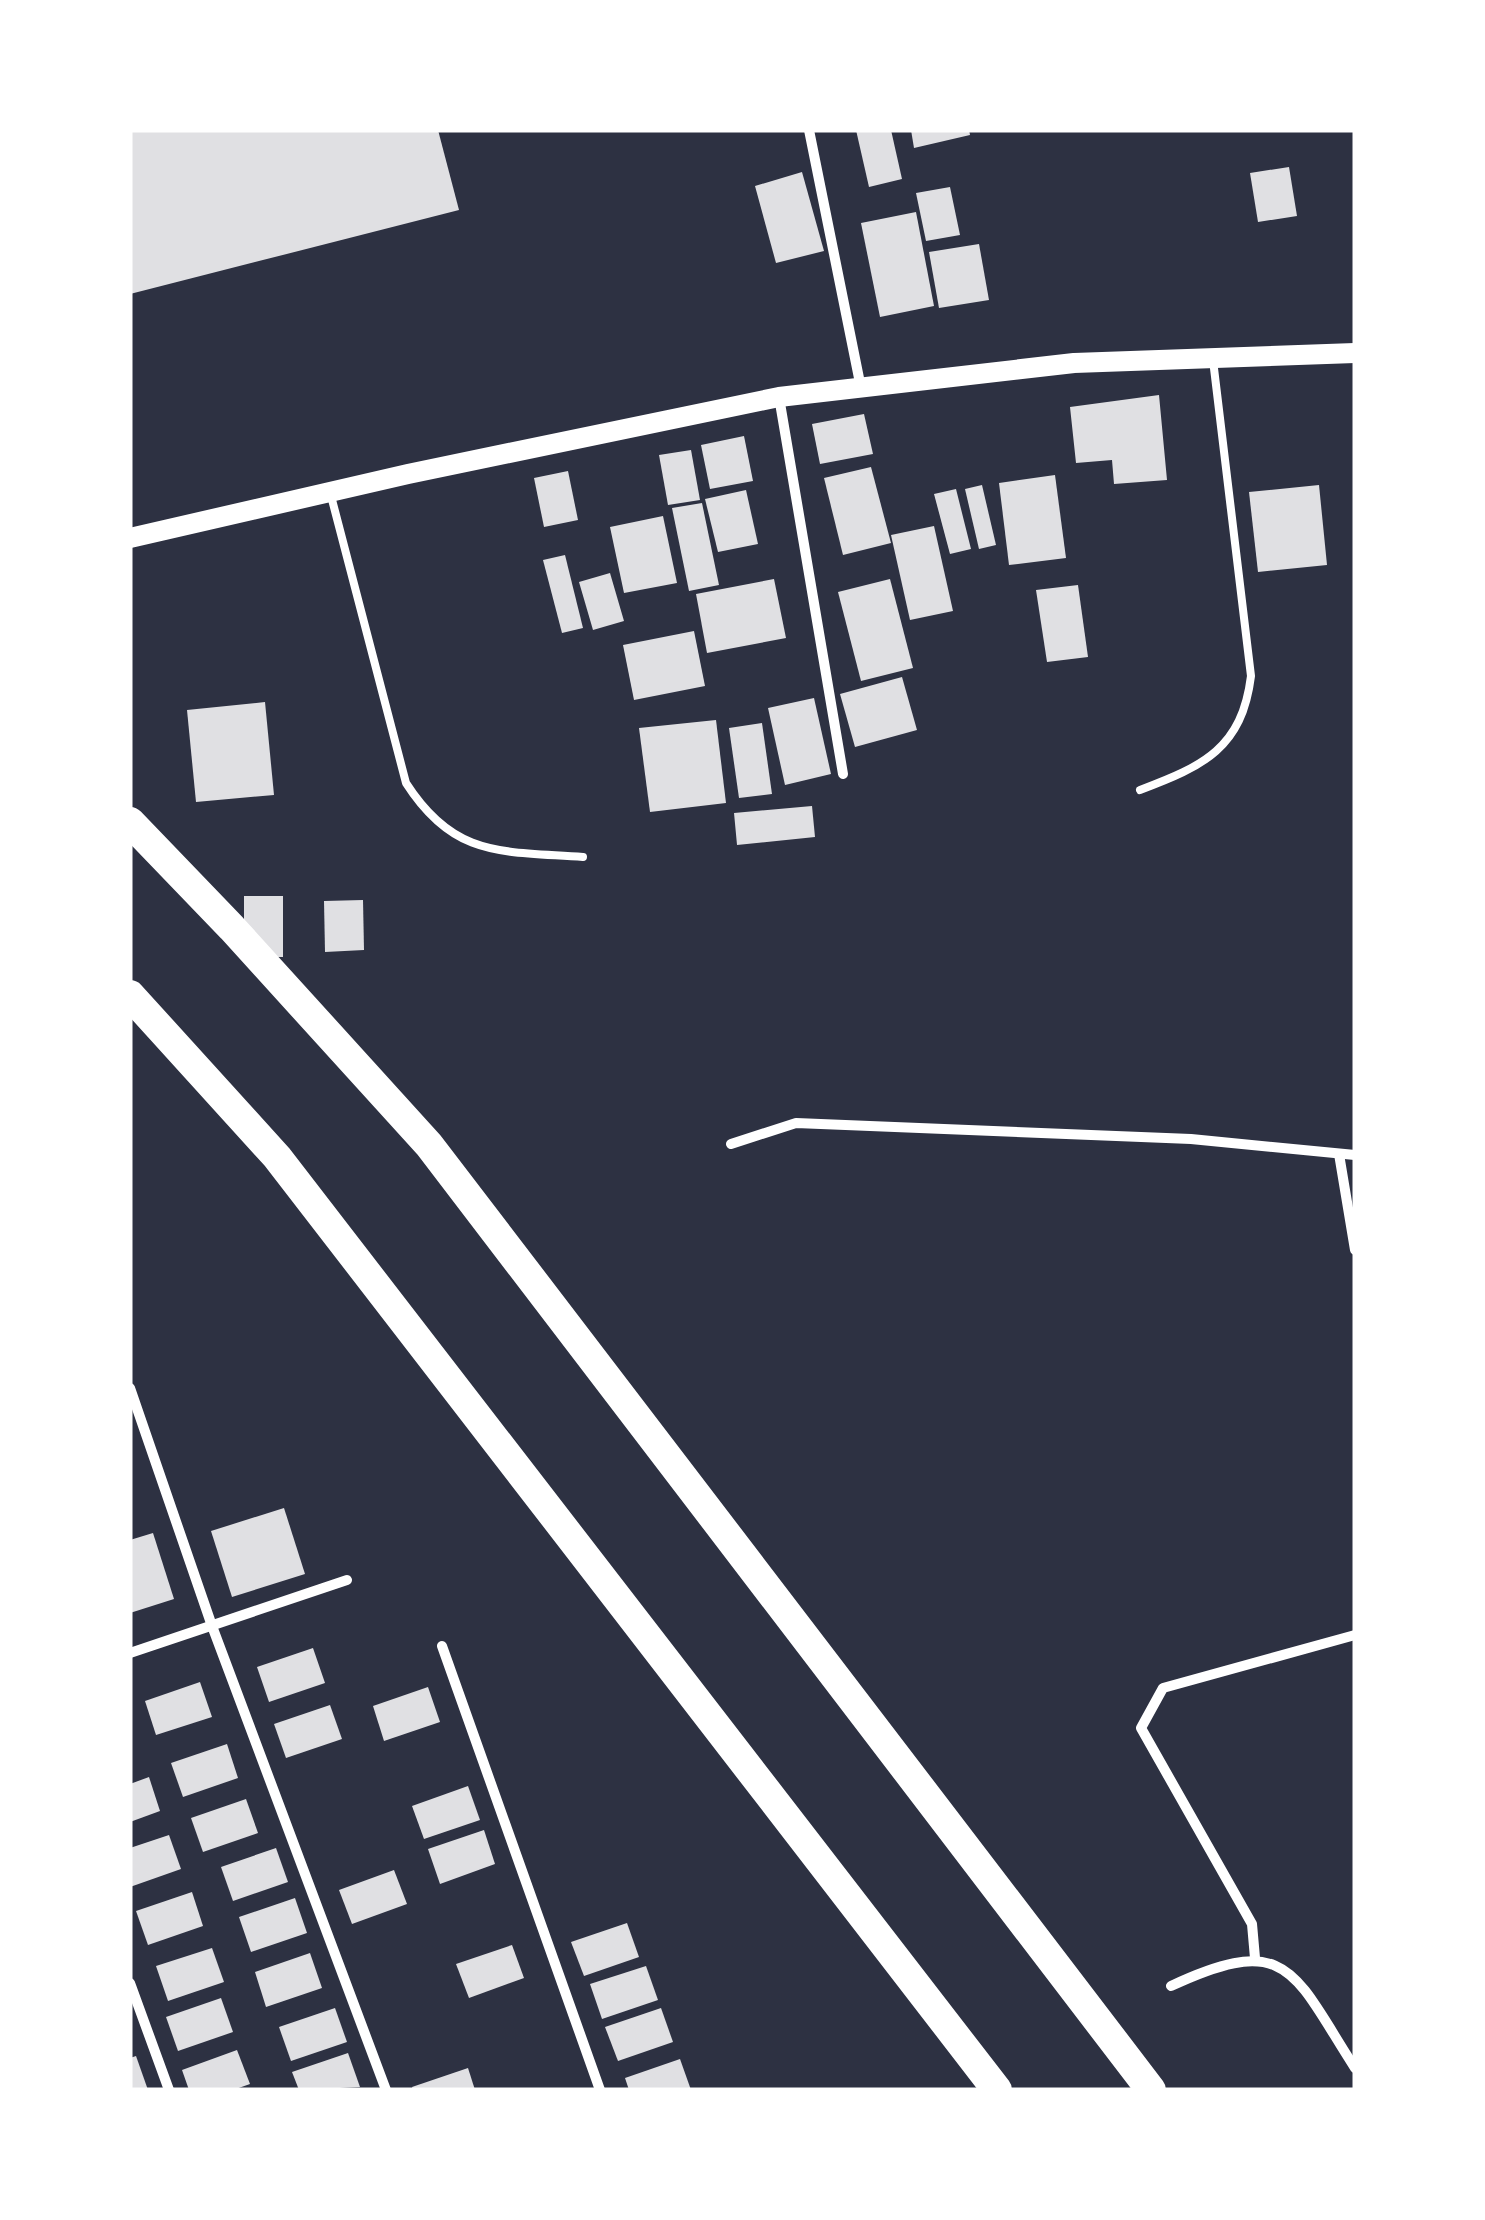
<svg xmlns="http://www.w3.org/2000/svg" width="1485" height="2220" viewBox="0 0 1485 2220" font-family="Ubuntu,sans-serif">
  <rect width="100%" height="100%" fill="#2d3142"/>
  <g fill="#e0e0e3">
    <path d="M130,130H438L459,210L130,294Z"/>
    <path d="M856,130H891L902,179L869,187Z"/>
    <path d="M911,130H969L970,135L914,148Z"/>
    <path d="M1289,167L1297,216L1258,222L1250,173Z"/>
    <path d="M802,172L824,251L776,263L755,186Z"/>
    <path d="M950,187L960,235L926,241L916,193Z"/>
    <path d="M916,212L934,306L880,317L861,223Z"/>
    <path d="M979,244L989,300L939,308L929,252Z"/>
    <path d="M1159,395L1167,480L1114,484L1112,460L1076,463L1070,407Z"/>
    <path d="M864,414L873,454L820,464L812,424Z"/>
    <path d="M744,436L753,481L710,489L701,445Z"/>
    <path d="M691,450L700,500L668,505L659,455Z"/>
    <path d="M871,467L891,543L843,555L824,478Z"/>
    <path d="M568,471L578,520L544,527L534,478Z"/>
    <path d="M1055,475L1066,558L1009,565L999,483Z"/>
    <path d="M982,485L996,545L979,549L965,489Z"/>
    <path d="M1319,485L1327,565L1258,572L1249,492Z"/>
    <path d="M956,489L971,549L950,554L934,494Z"/>
    <path d="M746,490L758,544L718,552L705,499Z"/>
    <path d="M702,503L719,585L689,591L672,508Z"/>
    <path d="M663,516L677,583L624,593L610,527Z"/>
    <path d="M934,526L953,611L910,620L891,535Z"/>
    <path d="M565,555L583,628L562,633L543,560Z"/>
    <path d="M610,573L624,621L593,630L579,582Z"/>
    <path d="M774,579L786,638L707,653L696,594Z"/>
    <path d="M890,579L913,668L861,681L838,592Z"/>
    <path d="M1078,585L1088,657L1047,662L1036,590Z"/>
    <path d="M694,631L705,686L634,700L623,645Z"/>
    <path d="M902,677L917,730L855,747L840,694Z"/>
    <path d="M814,698L831,774L785,785L768,708Z"/>
    <path d="M265,702L274,795L196,802L187,710Z"/>
    <path d="M716,720L726,803L650,812L639,728Z"/>
    <path d="M762,723L772,794L739,798L729,728Z"/>
    <path d="M812,806L815,837L737,845L734,813Z"/>
    <rect x="244" y="896" width="39" height="61"/>
    <path d="M363,900L364,950L325,952L324,901Z"/>
    <path d="M284,1508L305,1574L232,1597L211,1531Z"/>
    <path d="M153,1533L174,1599L130,1613V1540Z"/>
    <path d="M313,1648L325,1683L269,1702L257,1667Z"/>
    <path d="M200,1682L212,1717L156,1735L145,1701Z"/>
    <path d="M428,1687L440,1722L384,1741L373,1706Z"/>
    <path d="M330,1705L342,1739L286,1758L274,1724Z"/>
    <path d="M227,1744L238,1778L183,1797L171,1763Z"/>
    <path d="M149,1777L160,1811L130,1822V1784Z"/>
    <path d="M468,1786L480,1820L424,1839L412,1806Z"/>
    <path d="M246,1799L258,1833L203,1852L191,1818Z"/>
    <path d="M484,1830L495,1864L440,1884L428,1849Z"/>
    <path d="M169,1835L181,1869L130,1887V1848Z"/>
    <path d="M276,1848L288,1882L233,1901L221,1867Z"/>
    <path d="M394,1870L407,1904L352,1924L339,1890Z"/>
    <path d="M192,1892L203,1926L148,1945L136,1911Z"/>
    <path d="M295,1898L307,1933L251,1952L239,1917Z"/>
    <path d="M627,1923L639,1957L584,1976L571,1942Z"/>
    <path d="M512,1945L524,1978L469,1998L456,1964Z"/>
    <path d="M212,1948L224,1982L168,2001L156,1966Z"/>
    <path d="M310,1953L322,1988L266,2007L255,1972Z"/>
    <path d="M646,1966L658,2000L602,2019L590,1984Z"/>
    <path d="M221,1998L233,2032L178,2051L166,2017Z"/>
    <path d="M335,2008L347,2042L291,2061L279,2027Z"/>
    <path d="M661,2008L673,2042L618,2061L605,2027Z"/>
    <path d="M237,2050L250,2084L233,2090H189L182,2070Z"/>
    <path d="M348,2053L360,2087L299,2090L292,2072Z"/>
    <path d="M136,2056L148,2090H130V2058Z"/>
    <path d="M680,2059L691,2090H629L625,2078Z"/>
    <path d="M468,2068L475,2090H413L412,2087Z"/>
  </g>
  <g fill="none" stroke-linecap="round" stroke-linejoin="round">
    <g stroke="#fff" stroke-width="8">
      <path d="M330,492L406,783C454,858 501,851 583,857"/>
      <path d="M1140,790C1204,766 1242,748 1251,676L1213,360"/>
    </g>
    <g stroke="#fff" stroke-width="10">
      <path d="M809,130L861,388"/>
      <path d="M779,397L843,774"/>
      <path d="M731,1144L796,1123L1191,1139L1355,1155"/>
      <path d="M1339,1154L1355,1250"/>
      <path d="M130,1388L212,1626L386,2090"/>
      <path d="M442,1646L600,2090"/>
      <path d="M130,1653L347,1580"/>
      <path d="M1255,1958L1252,1924L1141,1728L1163,1688L1355,1635"/>
      <path d="M130,1983L169,2090"/>
      <path d="M1171,1986C1289,1931 1293,1972 1355,2068"/>
    </g>
    <path stroke="#fff" stroke-width="20" d="M130,538L408,474L779,397L1074,363L1355,353"/>
    <g stroke="#fff" stroke-width="30">
      <path d="M130,822L232,928L429,1145L1151,2090"/>
      <path d="M130,995L277,1157L997,2090"/>
    </g>
  </g>
  <rect width="1485" height="2220" fill="none" stroke="#ffffff" stroke-width="265"/>
</svg>
